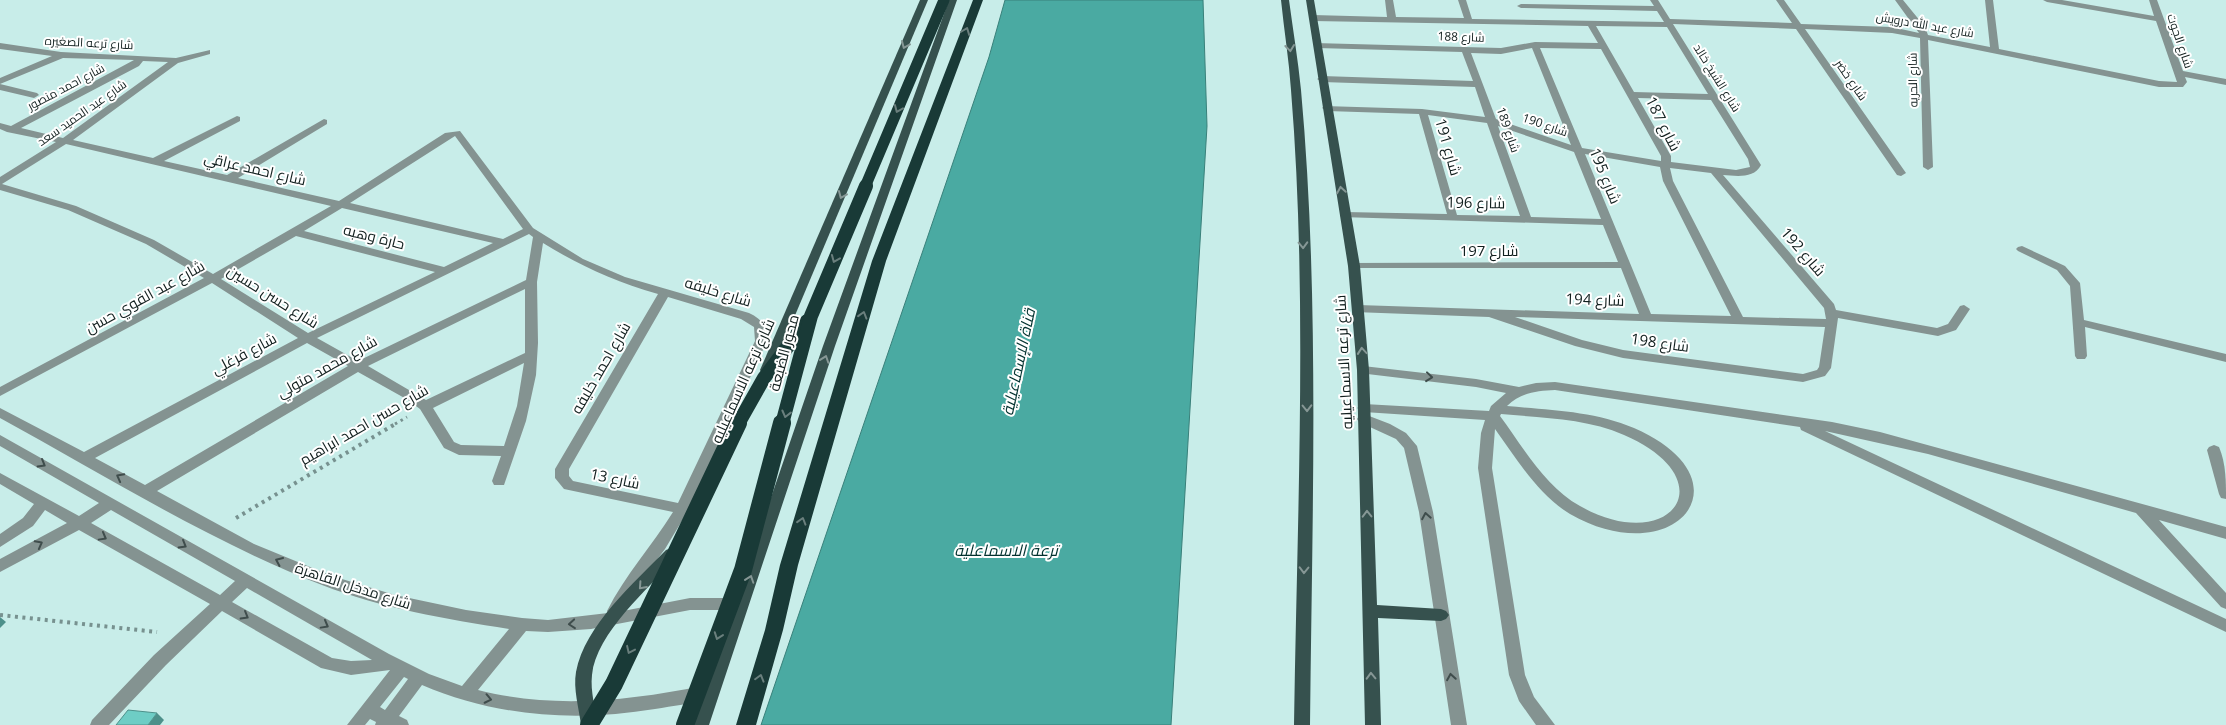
<svg xmlns="http://www.w3.org/2000/svg" width="2226" height="725" viewBox="0 0 2226 725" font-family="'Open Sans',Cairo,sans-serif">
  <rect width="100%" height="100%" fill="#c8ede9"/>
  <path fill="#4aaaa2" stroke="#39807a" d="M1005,0H1203L1207,126L1171,725H761L989,57Z"/>
  <g fill="none" stroke-linecap="round" stroke-linejoin="round">
    <path stroke="#77918f" stroke-width="3" stroke-dasharray="2.5 4" stroke-linecap="butt" d="M395,424L407,417"/>
    <g stroke="#77918f" stroke-width="4" stroke-dasharray="3 4.5" stroke-linecap="butt">
      <path d="M236,518L397,423"/>
      <path d="M0,615L157,632"/>
    </g>
    <g fill="#849391" fill-rule="evenodd">
      <path d="M1385,0H1393L1396,17L1464,18L1458,0H1466L1472,19L1664,22L1657,11L1521,8L1517,6L1521,4L1654,6L1650,0H1658L1670,19L1792,23L1776,0H1784L1801,24L1892,27L1919,33L1895,0H1903L1925,27L1928,35L1990,47L1985,0H1993L1999,49L2159,81L2177,82L2156,21L2047,2L2043,0H2062L2154,16L2149,0H2157L2183,71L2226,79V85L2185,77L2187,82L2183,87H2159L1928,40L1933,167L1928,170L1923,167L1920,38L1892,33L1805,29L1906,173L1901,176L1897,175L1796,29L1673,24L1761,165C1754,179 1736,176 1723,175L1834,304L1836,310L1937,328L1948,324L1960,306L1964,305L1970,309L1956,330L1938,336L1838,318L1831,368L1825,376L1803,382L1623,358L1575,346L1489,317L1354,312L1352,309L1354,306L1358,305L1639,314L1621,268H1350L1348,266L1350,264L1354,263L1618,262L1603,225L1341,217L1340,215L1345,212L1447,214L1419,114L1327,111L1322,108L1324,106L1422,109L1485,117L1475,87L1322,82L1317,79L1322,76L1473,81L1462,52L1317,48L1314,47V43L1501,48L1535,42L1598,43L1588,26L1313,21L1309,18L1313,15L1387,17ZM1596,26L1667,27L1708,94L1634,92ZM1532,48L1571,145L1496,119L1471,53L1501,54ZM1540,48L1601,49L1661,156V161L1582,148ZM1638,98L1711,100L1748,159L1750,167L1736,170L1671,162V156ZM1428,115L1487,123L1520,216L1457,215ZM1498,126L1574,152L1601,219L1531,217ZM1585,154L1660,167L1663,181L1731,316L1651,314ZM1670,168L1711,173L1824,308L1826,319L1743,317L1673,181ZM1515,317L1825,327L1819,367L1817,370L1803,374L1623,350L1582,340Z"/>
      <path d="M0,43L61,52L176,58L210,50V54L178,63L73,140L153,158L237,116L240,117V121L164,161L227,175L324,119L327,120V124L238,178L339,201L445,133L460,131L533,228L583,259L625,277L749,313C762,319 768,327 767,341L689,509L665,549L631,594L623,611L690,598H737L742,600L745,604L742,608L737,610H690L591,629L548,632L526,631L478,690C552,709 628,701 702,686L708,688L710,693L708,698C691,704 673,706 655,709C576,722 497,717 422,685L399,716L407,720L409,725H375L376,722L370,719L365,725H347L390,670L351,675L321,668L222,611L166,665L109,725H90L92,720L154,655L210,604L79,530L0,572V559L67,523L45,510L33,526L0,547V534L23,518L34,504L0,484V473L79,516L99,503L0,446V435L389,654L429,674L462,686L509,629C446,619 381,608 322,585C211,542 104,475 0,418V408L84,452L298,338L212,283L0,396V387L204,278L146,244L68,210L0,190V177L56,142L7,132L0,129V123L11,126L134,60L63,58L0,84V78L52,56L0,49ZM143,61L168,62L63,138L21,128L139,66ZM455,136L523,229L503,239L350,203ZM66,144L331,206L213,274L154,240L76,206L2,184ZM342,208L493,243L444,267L304,231ZM529,234L533,237L526,280L358,361L317,338ZM296,236L435,272L308,333L221,279ZM543,243C582,267 614,281 658,294L555,469V478L564,489L673,512C652,546 625,575 607,611L608,613L548,620L522,618L466,610L395,595L332,576L254,544L157,491L358,372L408,400L420,409L444,448L459,455L501,456L492,481L494,485H504L526,421L536,375L538,343L537,282ZM525,289V353L426,400L368,366ZM668,297L741,319L754,327L755,341L678,503L573,481L569,476V469ZM307,343L348,366L145,485L95,458ZM524,363L517,406L504,446L461,445L454,442L433,408ZM111,510L235,581L220,595L91,523ZM247,588L372,660L351,661L332,658L232,602ZM404,677L408,679L385,710L380,707Z"/>
      <path d="M0,84L37,93L39,95L34,98L0,90Z"/>
      <path d="M2022,246L2065,266L2080,283L2084,320L2226,354V362L2085,327L2087,356L2085,359H2077L2075,356L2070,286L2057,270L2018,251L2016,249L2018,247Z"/>
      <path d="M1363,366L1476,379L1519,387L1536,383L1555,382L1832,422L1880,432L2226,527V539L2159,520L2226,593V609L2221,607L2136,513L1928,454L1825,431L2226,619V632L1801,430L1800,427L1555,390C1537,391 1521,392 1507,406C1550,410 1594,411 1634,428C1753,480 1675,574 1570,514C1538,495 1516,458 1495,429L1492,468L1525,675L1534,697L1555,725H1536L1519,701L1509,675L1478,468L1481,433L1485,420L1364,412L1357,408L1364,404L1489,411L1491,406L1506,393L1476,387L1359,373L1357,370L1359,367ZM1501,414C1542,418 1586,418 1624,435C1728,480 1670,557 1580,506C1545,487 1523,447 1500,416Z"/>
      <path d="M1364,414L1390,424L1406,433L1417,446L1433,512L1467,725H1451L1419,512L1404,448L1396,439L1359,422L1357,419L1359,416Z"/>
      <path d="M2214,445L2219,447C2226,463 2226,482 2226,499L2221,498L2219,494L2207,450L2209,447Z"/>
    </g>
    <g fill="#36514e" fill-rule="evenodd">
      <path d="M920,0H928L772,370L766,374L762,373L760,370Z"/>
      <path d="M949,0H957L835,346L709,725H693L823,346Z"/>
      <path d="M1281,0H1289C1293,30 1298,60 1301,90C1320,299 1312,516 1310,725H1294C1297,515 1308,299 1291,90C1289,60 1284,30 1281,0Z"/>
      <path d="M1306,0H1314L1360,266L1369,370L1377,605L1441,609L1446,611L1449,615L1446,619L1441,621L1378,618L1381,725H1365L1357,370L1348,266Z"/>
      <path d="M671,548L676,550L678,554L676,558C649,588 596,633 592,675C590,692 596,709 597,725H581C579,708 573,689 576,672C585,625 634,583 666,550Z"/>
    </g>
    <path fill="#193a37" fill-rule="evenodd" d="M973,0H983L886,261L798,565L783,630L756,725H736L765,630L780,565L872,261Z"/>
    <path stroke="#193a37" stroke-width="11" d="M865,187L944,0"/>
    <g stroke="#193a37" stroke-width="14">
      <path d="M738,424L764,378L807,321"/>
      <path d="M782,424L811,316L866,186"/>
    </g>
    <g stroke="#193a37" stroke-width="18">
      <path d="M589,725L614,684L738,423"/>
      <path d="M685,725L743,570L782,423"/>
    </g>
  </g>
  <g fill="#4d908a">
    <path d="M0,617L6,622L0,628Z"/>
    <path d="M157,713L164,720L160,725H148Z"/>
  </g>
  <path fill="#6ecdc5" stroke="#4d908a" d="M128,710L157,713L148,725H116Z"/>
  <defs><path id="oneway-chevron" d="M-2-3.5L2.5 0L-2 3.5" fill="none" stroke-width="1.6" stroke-linecap="round" stroke-linejoin="round" transform="scale(1.25)"/></defs>
  <g stroke="#6a7f7d">
    <use href="#oneway-chevron" transform="translate(966 31) rotate(-69)"/>
    <use href="#oneway-chevron" transform="translate(898 109) rotate(113)"/>
    <use href="#oneway-chevron" transform="translate(835 259) rotate(113)"/>
    <use href="#oneway-chevron" transform="translate(863 315) rotate(-73)"/>
    <use href="#oneway-chevron" transform="translate(786 414) rotate(104)"/>
    <use href="#oneway-chevron" transform="translate(802 521) rotate(-73)"/>
    <use href="#oneway-chevron" transform="translate(718 636) rotate(110)"/>
    <use href="#oneway-chevron" transform="translate(630 650) rotate(115)"/>
    <use href="#oneway-chevron" transform="translate(760 678) rotate(-74)"/>
  </g>
  <g stroke="#869795">
    <use href="#oneway-chevron" transform="translate(905 45) rotate(113)"/>
    <use href="#oneway-chevron" transform="translate(1290 48) rotate(83)"/>
    <use href="#oneway-chevron" transform="translate(1341 190) rotate(-99)"/>
    <use href="#oneway-chevron" transform="translate(842 195) rotate(113)"/>
    <use href="#oneway-chevron" transform="translate(1303 245) rotate(88)"/>
    <use href="#oneway-chevron" transform="translate(1362 351) rotate(-95)"/>
    <use href="#oneway-chevron" transform="translate(825 359) rotate(-71)"/>
    <use href="#oneway-chevron" transform="translate(1307 408) rotate(89)"/>
    <use href="#oneway-chevron" transform="translate(1367 514) rotate(-91)"/>
    <use href="#oneway-chevron" transform="translate(1304 570) rotate(91)"/>
    <use href="#oneway-chevron" transform="translate(750 579) rotate(-71)"/>
    <use href="#oneway-chevron" transform="translate(642 586) rotate(132)"/>
    <use href="#oneway-chevron" transform="translate(1371 676) rotate(-92)"/>
  </g>
  <g stroke="#3f4d4c">
    <use href="#oneway-chevron" transform="translate(1429 377) rotate(6)"/>
    <use href="#oneway-chevron" transform="translate(42 464) rotate(30)"/>
    <use href="#oneway-chevron" transform="translate(120 477) rotate(-152)"/>
    <use href="#oneway-chevron" transform="translate(1426 516) rotate(-100)"/>
    <use href="#oneway-chevron" transform="translate(103 537) rotate(29)"/>
    <use href="#oneway-chevron" transform="translate(39 544) rotate(-28)"/>
    <use href="#oneway-chevron" transform="translate(183 545) rotate(30)"/>
    <use href="#oneway-chevron" transform="translate(279 561) rotate(-156)"/>
    <use href="#oneway-chevron" transform="translate(245 616) rotate(30)"/>
    <use href="#oneway-chevron" transform="translate(572 624) rotate(175)"/>
    <use href="#oneway-chevron" transform="translate(325 625) rotate(29)"/>
    <use href="#oneway-chevron" transform="translate(1451 677) rotate(-99)"/>
    <use href="#oneway-chevron" transform="translate(488 699) rotate(12)"/>
  </g>
  <g text-anchor="middle" stroke-width="4" stroke-linejoin="round" paint-order="stroke">
    <g font-size="12" fill="#111f1e" stroke="#fff">
      <text transform="translate(1925 25) rotate(10)" y="4">شارع عبد الله درويش</text>
      <text transform="translate(1461 37) rotate(2)" y="4">شارع 188</text>
      <text transform="translate(2180 41) rotate(71)" y="4">شارع الجوت</text>
      <text transform="translate(89 43) rotate(3)" y="4">شارع ترعه الصغيره</text>
      <text transform="translate(1717 78) rotate(58)" y="4">شارع الشيخ خالد</text>
      <text transform="translate(1851 80) rotate(55)" y="4">شارع خضر</text>
      <text transform="translate(1913 80) rotate(-91)" y="4">شارع الحريه</text>
      <text transform="translate(66 87) rotate(-28)" y="4">شارع احمد منصور</text>
      <text transform="translate(82 113) rotate(-35)" y="4">شارع عبد الحميد سعد</text>
      <text transform="translate(1545 125) rotate(19)" y="4">شارع 190</text>
      <text transform="translate(1508 130) rotate(71)" y="4">شارع 189</text>
    </g>
    <g font-size="15" fill="#111f1e" stroke="#fff">
      <text transform="translate(1663 124) rotate(63)" y="5">شارع 187</text>
      <text transform="translate(1448 147) rotate(74)" y="5">شارع 191</text>
      <text transform="translate(255 169) rotate(13)" y="5">شارع احمد عراقي</text>
      <text transform="translate(1605 176) rotate(68)" y="5">شارع 195</text>
      <text transform="translate(1476 203) rotate(1)" y="5">شارع 196</text>
      <text transform="translate(374 237) rotate(14)" y="5">حارة وهبه</text>
      <text x="1489" y="256">شارع 197</text>
      <text transform="translate(1803 252) rotate(49)" y="5">شارع 192</text>
      <text transform="translate(718 292) rotate(17)" y="5">شارع خليفه</text>
      <text transform="translate(145 297) rotate(-29)" y="5">شارع عبد القوي حسن</text>
      <text transform="translate(273 297) rotate(32)" y="5">شارع حسن حسين</text>
      <text transform="translate(1595 300) rotate(2)" y="5">شارع 194</text>
      <text transform="translate(1660 343) rotate(8)" y="5">شارع 198</text>
      <text transform="translate(784 353) rotate(-75)" y="5">محور الضبعة</text>
      <text transform="translate(244 354) rotate(-28)" y="5">شارع فرغلي</text>
      <text transform="translate(1344 362) rotate(-93)" y="5">شارع ترعه الاسماعيليه</text>
      <text transform="translate(327 367) rotate(-29)" y="5">شارع محمد متولي</text>
      <text transform="translate(601 368) rotate(-60)" y="5">شارع احمد خليفه</text>
      <text transform="translate(743 381) rotate(-66)" y="5">شارع ترعه الاسماعيليه</text>
      <text transform="translate(364 425) rotate(-30)" y="5">شارع حسن احمد ابراهيم</text>
      <text transform="translate(615 479) rotate(12)" y="5">شارع 13</text>
      <text transform="translate(353 586) rotate(18)" y="5">شارع مدخل القاهرة</text>
    </g>
    <g font-size="16" font-style="italic" fill="#02322f" stroke="#fff">
      <text transform="translate(1018 362) rotate(-78)" y="6">قناة الإسماعيلية</text>
      <text x="1006" y="556">ترعة الاسماعلية</text>
    </g>
  </g>
</svg>
